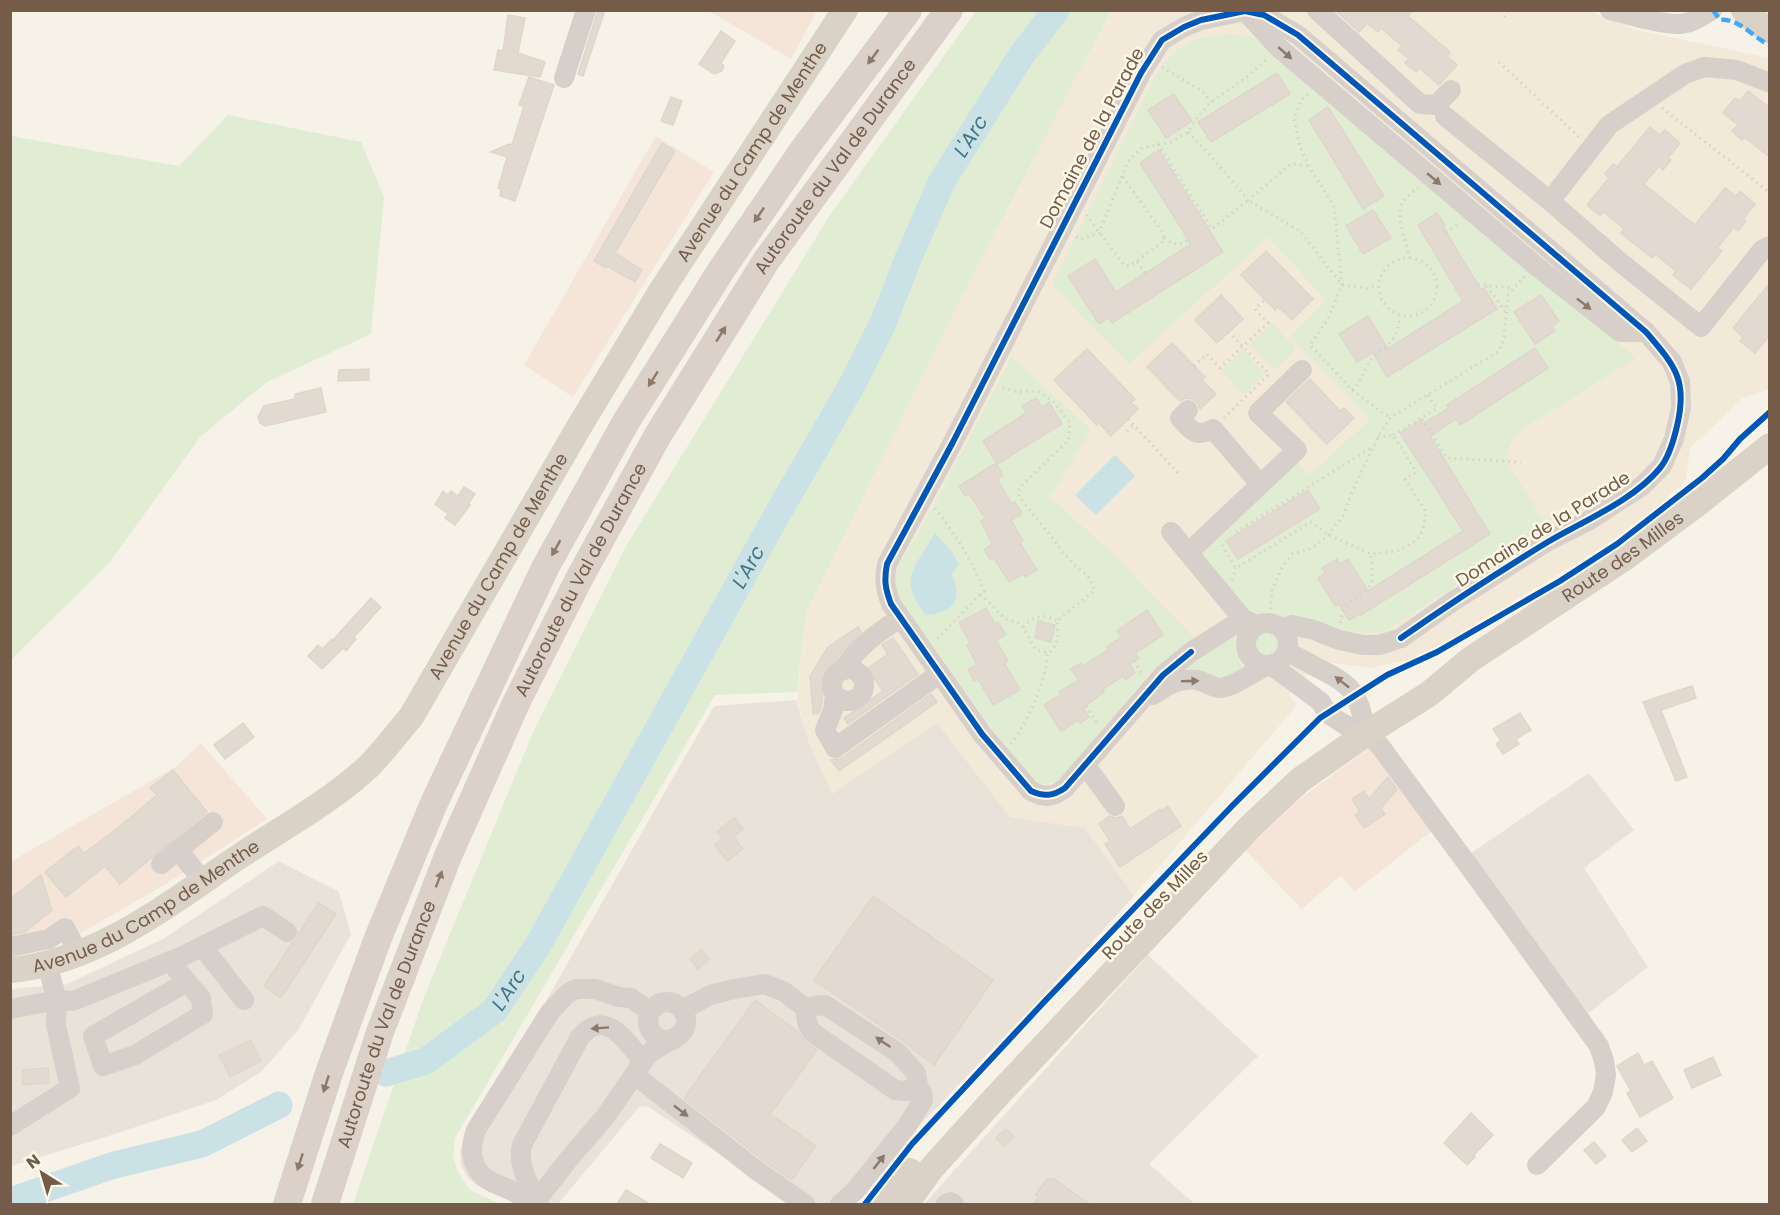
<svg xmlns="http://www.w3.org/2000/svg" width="1780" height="1215" viewBox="0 0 1780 1215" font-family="Poppins,sans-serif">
  <rect width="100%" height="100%" fill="#f6f2e8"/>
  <path fill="#f2e9d8" d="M1111,11H1590L1633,29L1769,58V390L1743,398L1690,448L1686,480L1648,516L1590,555L1517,599L1421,657L1371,668L1320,661L1289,695L1297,705L1134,896L1085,828L1010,817L937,723L832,794L808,740L797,700L806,613L963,294Z"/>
  <g fill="#f4e5d8">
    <path d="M709,11H817L791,59Z"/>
    <path d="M656,136L714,172L573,397L524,365Z"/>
    <path d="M1386,736L1442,823L1354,892L1341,875L1302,909L1245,850L1301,798Z"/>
    <path d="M201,743L267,819L169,882L83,932L50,947L11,955L10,862L177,766Z"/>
  </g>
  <g fill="#e9e2d9">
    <path d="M796,700L808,740L832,794L937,723L1010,817L1085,828L1134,896L1044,995L894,1152L856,1204H794L647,1106L639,1107L558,1204H519L476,1185L467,1177L461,1165L460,1151L464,1137L481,1104L538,1015L714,706Z"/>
    <path d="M1589,773L1634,830L1584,868L1648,967L1587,1014L1471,853Z"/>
    <path d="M279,861L339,892L351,934L299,1029L261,1072L216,1100L115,1134L11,1166V989L67,984L163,939Z"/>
    <path d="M1148,955L1258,1056L1149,1164L1195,1204H924Z"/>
  </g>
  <g fill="#e0edd3">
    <path d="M976,11H1111L963,294L806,613L797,692L715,695L455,1138L453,1156L458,1172L470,1190L500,1204H353L424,997L534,730L626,546L830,215Z"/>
    <path d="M1228,34L1241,35L1262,41L1446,201L1636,358L1524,428L1510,444L1505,458L1547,527L1384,632L1359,634L1247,610L1198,551L1295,460L1310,475L1370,419L1290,336L1326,300L1268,237L1129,364L1052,285L1158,71C1182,42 1190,38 1228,34Z"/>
    <path d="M228,115L361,142L384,197L371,334L267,382L201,436L109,563L11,660V136L179,166Z"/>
    <path d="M1272,323L1296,349L1274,370L1250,344Z"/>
    <path d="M1243,350L1265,374L1243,394L1221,370Z"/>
    <path d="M1012,357L1091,430L1050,497L1114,555L1195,639L1151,671L1067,772C1058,781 1052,785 1039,783L1007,748L990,726L898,598L895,581L900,563L932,509Z"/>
    <circle cx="1267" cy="643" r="17"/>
    <path d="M1236,628C1235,645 1234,657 1245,669L1230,678H1214L1203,671L1182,670Z"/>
  </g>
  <g fill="#cae2e6">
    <path d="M1115,455L1135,476L1096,515L1075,495Z"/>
    <path d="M935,533L953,553L959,565L951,574C964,599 954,613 926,615C897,577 915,569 935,533Z"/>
  </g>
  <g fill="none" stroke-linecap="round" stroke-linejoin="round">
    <g stroke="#cae2e6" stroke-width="27">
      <path id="s1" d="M386,1073L426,1061L495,1010L538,945L778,513L852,385L883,323L908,259L942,181L1021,56L1056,10"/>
      <path d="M10,1201L114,1165L202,1144L279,1105"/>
    </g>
  </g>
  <g fill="#e2dad0" stroke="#dfd6cb" stroke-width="1.5">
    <path d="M598,10H605L583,76L578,74Z"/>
    <path d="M1335,10H1413L1408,16L1450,52L1447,56L1457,65L1439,85L1419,68L1416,72L1405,63L1409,59L1398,50L1402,46L1381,28L1378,32L1367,23L1359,32Z"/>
    <path d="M508,15L525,18L518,53L545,62L540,77L494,70L498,50L503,51Z"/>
    <path d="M721,31L735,41L721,63L724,66L722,71L714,74L699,64Z"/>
    <path d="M1277,73L1290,94L1211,142L1198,122Z"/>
    <path d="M529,77L554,85L515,201L500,196L501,189L498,188L507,157L491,152L509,144L512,145L524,106L519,105Z"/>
    <path d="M1748,91L1770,108V157L1744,137L1742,140L1732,131L1738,125L1723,113L1735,98L1740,101Z"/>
    <path d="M1174,94L1192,121L1166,138L1148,110Z"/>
    <path d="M671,97L682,101L673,125L661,121Z"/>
    <path d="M1328,107L1384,196L1363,209L1309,120Z"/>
    <path d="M1650,127L1660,135L1665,130L1680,143L1668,158L1671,160L1663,170L1659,166L1644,184L1695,225L1725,188L1736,196L1740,191L1755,204L1743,219L1746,221L1738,231L1734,227L1717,248L1722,251L1691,289L1673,275L1676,271L1655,254L1652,258L1621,233L1624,229L1604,212L1600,216L1587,205L1609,178L1605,174L1613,164L1617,167Z"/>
    <path d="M662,143L675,151L615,253L642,270L635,282L607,266L606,268L594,261Z"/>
    <path d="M1159,150L1223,252L1112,323L1109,318L1099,324L1068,276L1095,259L1116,292L1191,244L1140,163Z"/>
    <path d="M1373,210L1391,238L1363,254L1346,226Z"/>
    <path d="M1437,213L1445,226L1443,227L1481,290L1484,288L1497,309L1387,377L1373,353L1357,362L1339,334L1368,316L1388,349L1463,301L1418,225Z"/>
    <path d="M1266,251L1313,299L1292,320L1278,307L1275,310L1241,275Z"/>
    <path d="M1770,283V335L1755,353L1740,341L1743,337L1733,328Z"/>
    <path d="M1221,295L1243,319L1217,343L1195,320Z"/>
    <path d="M1541,295L1559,321L1552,326L1555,331L1535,344L1514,312Z"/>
    <path d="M1172,343L1205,377L1202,380L1216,394L1200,409L1197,402L1192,399L1185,398L1180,401L1147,367Z"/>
    <path d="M1535,348L1548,368L1460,425L1456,419L1430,436L1490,534L1361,615L1360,614L1349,620L1339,604L1335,606L1318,578L1325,573L1322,568L1337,559L1340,564L1348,559L1368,591L1463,531L1400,433L1420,421L1423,424L1449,408L1447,405Z"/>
    <path d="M1087,349L1135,399L1131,403L1138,409L1111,436L1099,423L1097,425L1054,380Z"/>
    <path d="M369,369V380L338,381L339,370Z"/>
    <path d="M1310,379L1340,411L1344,408L1354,418L1327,444L1286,402Z"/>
    <path d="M321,388L326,412L265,426L260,423L258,417L264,406L295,399V394Z"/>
    <path d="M1036,398L1042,407L1049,402L1062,424L997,464L983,441L1026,413L1022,406Z"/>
    <path d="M996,463L1003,476L997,479L1011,503L1015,502L1022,514L1011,520L1023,541L1020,543L1037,570L1025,577L1024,574L1009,582L994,558L991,560L984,550L992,544L981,521L985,518L969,494L965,496L959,486Z"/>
    <path d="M464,487L475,494L468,504L470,505L455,525L445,518L448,514L435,504L443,491L448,495L451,491L458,496Z"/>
    <path d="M1308,490L1320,509L1238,559L1226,541Z"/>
    <path d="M371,598L381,607L354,637L356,639L346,651L343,648L322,669L308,656L318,645L322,649L332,639L333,640Z"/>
    <path d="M986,608L995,624L998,622L1006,635L996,640L1008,661L1005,664L1020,690L993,705L978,679L974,681L968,669L977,665L967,645L970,643L959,623Z"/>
    <path d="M1147,610L1163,635L1135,653L1139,658L1130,664L1135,673L1125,680L1123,676L1103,689L1104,692L1083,708L1089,717L1080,723L1078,720L1061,731L1044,705L1061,695L1059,692L1079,680L1071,669L1081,663L1083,666L1108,650L1106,647L1121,637L1117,631Z"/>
    <path d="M1038,621L1055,625L1051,642L1035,638Z"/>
    <path d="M858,627L861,632L839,655L825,678L821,707L819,713L813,714L810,676L828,647Z"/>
    <path d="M893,638L918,674L848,724L844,718L883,691L867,669L888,654L882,645Z"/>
    <path d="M1692,686L1696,698L1661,710L1687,777L1676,781L1643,702Z"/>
    <path d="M931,694L937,702L839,771L831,760L842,758Z"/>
    <path d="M1520,713L1531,730L1516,739L1519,744L1503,754L1496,744L1501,741L1493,729Z"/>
    <path d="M243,723L254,737L225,759L214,745Z"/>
    <path d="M173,770L207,812L120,884L105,866L66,897L45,872L78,846L84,853L118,828L157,795L150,788Z"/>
    <path d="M1388,777L1397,790L1381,808L1385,814L1364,828L1355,815L1360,812L1352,799L1364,791L1369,799Z"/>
    <path d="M1168,806L1181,826L1120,867L1105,844L1110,841L1099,824L1109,816L1116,818L1122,816L1130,829L1160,809L1161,811Z"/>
    <path d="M734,818L743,829L734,837L743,849L727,861L715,845L723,838L717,832Z"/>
    <path d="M41,875L52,910L25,932L10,935V899Z"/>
    <path d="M873,896L993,980L934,1065L904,1042L814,980Z"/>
    <path d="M318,903L336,914L281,998L264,986L292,943L297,938L299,933Z"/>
    <path d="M701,950L709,959L698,969L690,959Z"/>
    <path d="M755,1000L798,1032L805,1042L817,1050L770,1114L816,1146L792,1180L763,1160L684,1098Z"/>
    <path d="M251,1040L261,1061L230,1077L219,1055Z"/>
    <path d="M1638,1053L1644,1065L1652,1061L1673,1098L1640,1117L1627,1093L1631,1091L1617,1066Z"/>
    <path d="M1713,1057L1721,1075L1692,1088L1684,1070Z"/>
    <path d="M48,1068L49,1083L23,1085L22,1070Z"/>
    <path d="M1471,1113L1493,1135L1473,1156L1475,1157L1467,1165L1444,1143Z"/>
    <path d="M1637,1128L1647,1141L1632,1152L1622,1140Z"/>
    <path d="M1006,1129L1014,1137L1004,1146L996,1138Z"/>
    <path d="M1594,1142L1606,1156L1596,1164L1584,1150Z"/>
    <path d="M660,1144L692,1163L683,1178L651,1158Z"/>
    <path d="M1048,1178L1051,1180L1053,1178L1089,1204H1033L1039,1197L1035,1195Z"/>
    <path d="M626,1190L650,1204H617Z"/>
  </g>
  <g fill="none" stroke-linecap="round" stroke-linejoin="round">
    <g stroke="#d8d0c9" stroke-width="3" stroke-dasharray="1.5 4.5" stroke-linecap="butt">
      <path d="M1504,17L1509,10"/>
      <path d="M1499,62L1579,137"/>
      <path d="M1162,67L1202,91L1211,102"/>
      <path d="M1308,94L1301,100L1294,119L1300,147L1309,166L1334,207L1342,285L1328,319L1310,345L1352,390L1390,418"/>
      <path d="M1662,108L1770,193"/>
      <path d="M1188,132L1211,156L1248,200L1291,164L1309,166"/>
      <path d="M1158,144L1212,229L1248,200L1300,231L1342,285L1367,288L1378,285"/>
      <path d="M1086,215L1124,265L1130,266L1162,242L1164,238L1163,233L1123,177"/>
      <path d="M1446,233L1459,223"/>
      <path d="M1076,237L1081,239L1099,233L1128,161L1142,148L1172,142L1188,132L1197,118L1211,102L1248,76L1268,58"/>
      <path d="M1164,238C1175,246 1179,245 1191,239"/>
      <circle cx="1408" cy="287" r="29"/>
      <path d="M1410,258C1407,246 1396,216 1401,205C1404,199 1413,192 1418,187"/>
      <path d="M1137,262L1145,273"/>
      <path d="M1478,285L1513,288"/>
      <path d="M1487,286L1505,311"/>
      <path d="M1194,366L1207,354L1220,368L1268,323L1255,309L1265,300"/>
      <path d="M1352,390C1363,381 1360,377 1367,366C1373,354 1386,349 1393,339C1398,332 1399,324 1400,316"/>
      <path d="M1428,395L1437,408L1421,418L1447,458L1521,462"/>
      <path d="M1224,418L1269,374L1229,332"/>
      <path d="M1128,419L1178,473"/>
      <path d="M1127,431L1134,424"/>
      <path d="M1393,435L1421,418"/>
      <path d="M935,508C955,534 972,561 984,591L937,639"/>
      <path d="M1236,532L1374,446"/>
      <path d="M1222,545L1236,568L1311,522L1328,535L1371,554L1397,551L1417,540L1423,530L1426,512L1405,479L1416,472L1393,435L1378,437"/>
      <path d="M1232,580L1236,568"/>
      <path d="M980,595L983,596L1005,619L1017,622L1023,627L1036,650L1048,653C1060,645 1058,634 1057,621L1095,590L1088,576L1073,564L1020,498L1018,492L1021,486L1068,441L1070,423L1054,402L1037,391L1018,392L999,387"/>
      <path d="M1270,615L1272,591L1281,569L1292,554L1313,548L1328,535L1343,516L1351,494L1378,437L1390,418L1499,351L1504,338L1508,295L1525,276"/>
      <path d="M1340,623C1343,596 1364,599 1371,583C1374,575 1371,563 1371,554"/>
      <path d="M1023,627C1034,616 1042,613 1057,621"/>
      <path d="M1134,661L1143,675"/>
      <path d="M1086,706L1098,725"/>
      <path d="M1011,744C1030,717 1044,686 1048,653"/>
    </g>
    <g stroke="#d7d0ca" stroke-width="20">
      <path d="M1317,10L1420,104L1436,105L1451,90"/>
      <path d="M1610,10C1629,15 1663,25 1681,24C1693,23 1702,16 1712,10"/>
      <path d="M1245,11L1278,47L1535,265L1620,332H1646"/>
      <path d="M564,78L586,10"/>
      <path d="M1445,116L1550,201L1609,125L1685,74L1704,67L1737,70L1770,83"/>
      <path d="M1550,201L1620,262L1701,327L1762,250L1770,246"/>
      <path d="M1188,410L1180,418C1192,431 1196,438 1213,429L1260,484"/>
      <path d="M1171,532L1243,619"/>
      <path d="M1189,552L1297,450L1258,413L1302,370"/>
      <circle cx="1267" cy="644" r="21"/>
      <path d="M1258,625L1243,619L1191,652L1163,675L1065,788L1056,794L1048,796L1040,795L1031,791L982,734L891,604C885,588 884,580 887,564L953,442L1141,73L1162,40L1184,27L1201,20L1245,11L1264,15L1298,35L1646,332L1672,362L1680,382L1681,408L1674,439L1662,466L1642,486L1588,521L1548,541L1452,602L1401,638L1379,645H1363L1339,640L1314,630L1292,625L1282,629"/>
      <path d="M1286,653C1297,655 1306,662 1316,667C1356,687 1356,691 1367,733"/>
      <path d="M1271,665L1321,702L1327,713L1345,725L1367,733L1380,746L1471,869L1599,1046L1604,1061L1606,1075L1603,1092L1596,1107L1537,1165"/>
      <circle cx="848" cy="685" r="16"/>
      <path d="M842,671C858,646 876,634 900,618"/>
      <path d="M835,695L833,710L825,730L835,748L939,674"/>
      <path d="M1153,695C1166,686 1180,677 1197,680C1204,681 1211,687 1219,688C1232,688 1254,672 1266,666"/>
      <path d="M1086,766L1115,806"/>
      <path d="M178,850L213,822"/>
      <path d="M161,864L178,850L203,881"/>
      <path d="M202,946L244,1000"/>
      <path d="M10,947L49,939L65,928L78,952"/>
      <path d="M170,961L187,982L93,1036L103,1066L135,1055L203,1014L201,998L187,982"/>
      <path d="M47,964L57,1000L73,1001L183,956L263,916L287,932"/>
      <circle cx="667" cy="1021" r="19"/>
      <path d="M10,1009L57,1000L56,1025L70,1088L10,1126"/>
      <path d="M682,1010L710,995L734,989L764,984L783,991L807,1009"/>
      <path d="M635,1075L756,1170L805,1204"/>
      <path d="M536,1201C529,1184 517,1164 522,1145L580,1037C606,1007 627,1042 643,1062"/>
      <path d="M526,1204C518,1189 504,1189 490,1181C470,1169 469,1150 476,1130L550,1012L567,994L576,989H595L619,997L631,998L650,1012"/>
      <path d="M534,1204L568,1160L605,1117L649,1053L678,1036"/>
      <path d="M840,1204L855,1191L907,1126L923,1100L922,1092L918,1086L916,1073L897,1052L825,1005L814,1006L807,1009C805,1019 807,1024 812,1032L895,1090L906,1091L918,1086"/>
      <path d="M946,1204L951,1202L954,1204"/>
    </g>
    <g stroke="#dad2c6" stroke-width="26">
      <path d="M1744,10L1755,21L1770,30"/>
      <path id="s2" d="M10,970C100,962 173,900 246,852C286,826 334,799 369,766C384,751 397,733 411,717L579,427L663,288L845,10"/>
      <path d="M885,1204L910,1171"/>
      <path id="s3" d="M906,1204L931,1169L996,1097L1250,827L1300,780L1367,733L1429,694L1471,659L1623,559L1697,504L1770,446"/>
    </g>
    <g stroke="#dbd1c9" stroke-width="28">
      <path d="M287,1204L329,1073L378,938L434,803L545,568L627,420L722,269L804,149L908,10"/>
      <path id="s4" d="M325,1204L380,1032L448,856L517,701L580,577L658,435L766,261L949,10"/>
    </g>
    <path stroke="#3fa9f5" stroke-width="4.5" stroke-dasharray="9 4.5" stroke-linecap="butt" d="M1713,10L1720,20C1740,18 1753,38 1770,45"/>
    <defs>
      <g id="cycleway">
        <path d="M1191,652L1163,675L1065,788C1053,796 1044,797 1031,791L982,734L891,604C885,588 884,580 887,564L953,442L1141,73L1162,40L1184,27L1201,20L1245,11L1264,15L1298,35L1646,332C1675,366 1688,380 1677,426C1674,439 1669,457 1660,468C1633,501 1583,521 1546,543C1497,573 1448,605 1401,638"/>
        <path d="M865,1204L912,1144L1044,1002L1233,805L1320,718L1387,675L1437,652L1560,581L1617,544L1702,478L1723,459L1740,439L1770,412"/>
      </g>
    </defs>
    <use href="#cycleway" stroke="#fff8e8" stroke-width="10"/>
    <use href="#cycleway" stroke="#0057b8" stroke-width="6"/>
  </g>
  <defs><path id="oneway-solid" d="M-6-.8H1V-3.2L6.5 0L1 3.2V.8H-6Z" transform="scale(1.5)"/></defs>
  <g fill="#8d7969">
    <use href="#oneway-solid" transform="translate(1285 53) rotate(41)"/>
    <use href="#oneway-solid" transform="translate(1434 179) rotate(40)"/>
    <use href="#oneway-solid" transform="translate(1584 304) rotate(38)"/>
    <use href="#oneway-solid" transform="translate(1190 681) rotate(-2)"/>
    <use href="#oneway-solid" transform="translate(1342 682) rotate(-142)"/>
    <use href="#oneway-solid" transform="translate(600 1028) rotate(176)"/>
    <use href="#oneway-solid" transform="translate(883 1042) rotate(-146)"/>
    <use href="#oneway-solid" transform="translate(681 1111) rotate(38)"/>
    <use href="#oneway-solid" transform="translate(879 1162) rotate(-52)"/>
  </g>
  <g fill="#8e7969">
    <use href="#oneway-solid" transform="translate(873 57) rotate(127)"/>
    <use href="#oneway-solid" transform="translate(759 215) rotate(124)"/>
    <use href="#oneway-solid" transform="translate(721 334) rotate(-58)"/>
    <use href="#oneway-solid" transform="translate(653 379) rotate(122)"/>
    <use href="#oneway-solid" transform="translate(556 548) rotate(119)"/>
    <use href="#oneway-solid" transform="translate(439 879) rotate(-69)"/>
    <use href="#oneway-solid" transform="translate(326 1084) rotate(108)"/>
    <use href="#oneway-solid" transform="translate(300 1162) rotate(108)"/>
  </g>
  <g text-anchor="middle" stroke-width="5" stroke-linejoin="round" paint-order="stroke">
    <g font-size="18" fill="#745c49" stroke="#fff8e8">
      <text transform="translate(1092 138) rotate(-62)" y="6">Domaine de la Parade</text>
      <text dy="6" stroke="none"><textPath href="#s2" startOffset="1142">Avenue du Camp de Menthe</textPath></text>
      <text dy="6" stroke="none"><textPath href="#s4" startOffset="1162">Autoroute du Val de Durance</textPath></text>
      <text transform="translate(1543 529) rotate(-32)" y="6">Domaine de la Parade</text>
      <text dy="6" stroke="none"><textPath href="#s3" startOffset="972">Route des Milles</textPath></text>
      <text dy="6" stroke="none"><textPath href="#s2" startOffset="656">Avenue du Camp de Menthe</textPath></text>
      <text dy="6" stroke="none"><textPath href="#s4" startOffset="676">Autoroute du Val de Durance</textPath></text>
      <text dy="6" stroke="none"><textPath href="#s2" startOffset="152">Avenue du Camp de Menthe</textPath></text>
      <text transform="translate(1155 905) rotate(-46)" y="6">Route des Milles</text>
      <text dy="6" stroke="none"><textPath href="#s4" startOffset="190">Autoroute du Val de Durance</textPath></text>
    </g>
    <g font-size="20" font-style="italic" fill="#427687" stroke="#fff8e8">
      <text dy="7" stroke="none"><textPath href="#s1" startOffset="1124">L'Arc</textPath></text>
      <text dy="7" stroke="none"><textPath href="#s1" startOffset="638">L'Arc</textPath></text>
      <text dy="7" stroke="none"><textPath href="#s1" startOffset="152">L'Arc</textPath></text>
    </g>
  </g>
  <rect width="1780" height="1215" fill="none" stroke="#745c49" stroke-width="24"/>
  <g transform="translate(42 1173) rotate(323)" stroke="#fff8e8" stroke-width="4.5" paint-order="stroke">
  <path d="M0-4.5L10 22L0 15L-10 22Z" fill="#745c49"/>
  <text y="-9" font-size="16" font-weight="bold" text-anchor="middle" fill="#745c49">N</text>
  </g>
</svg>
